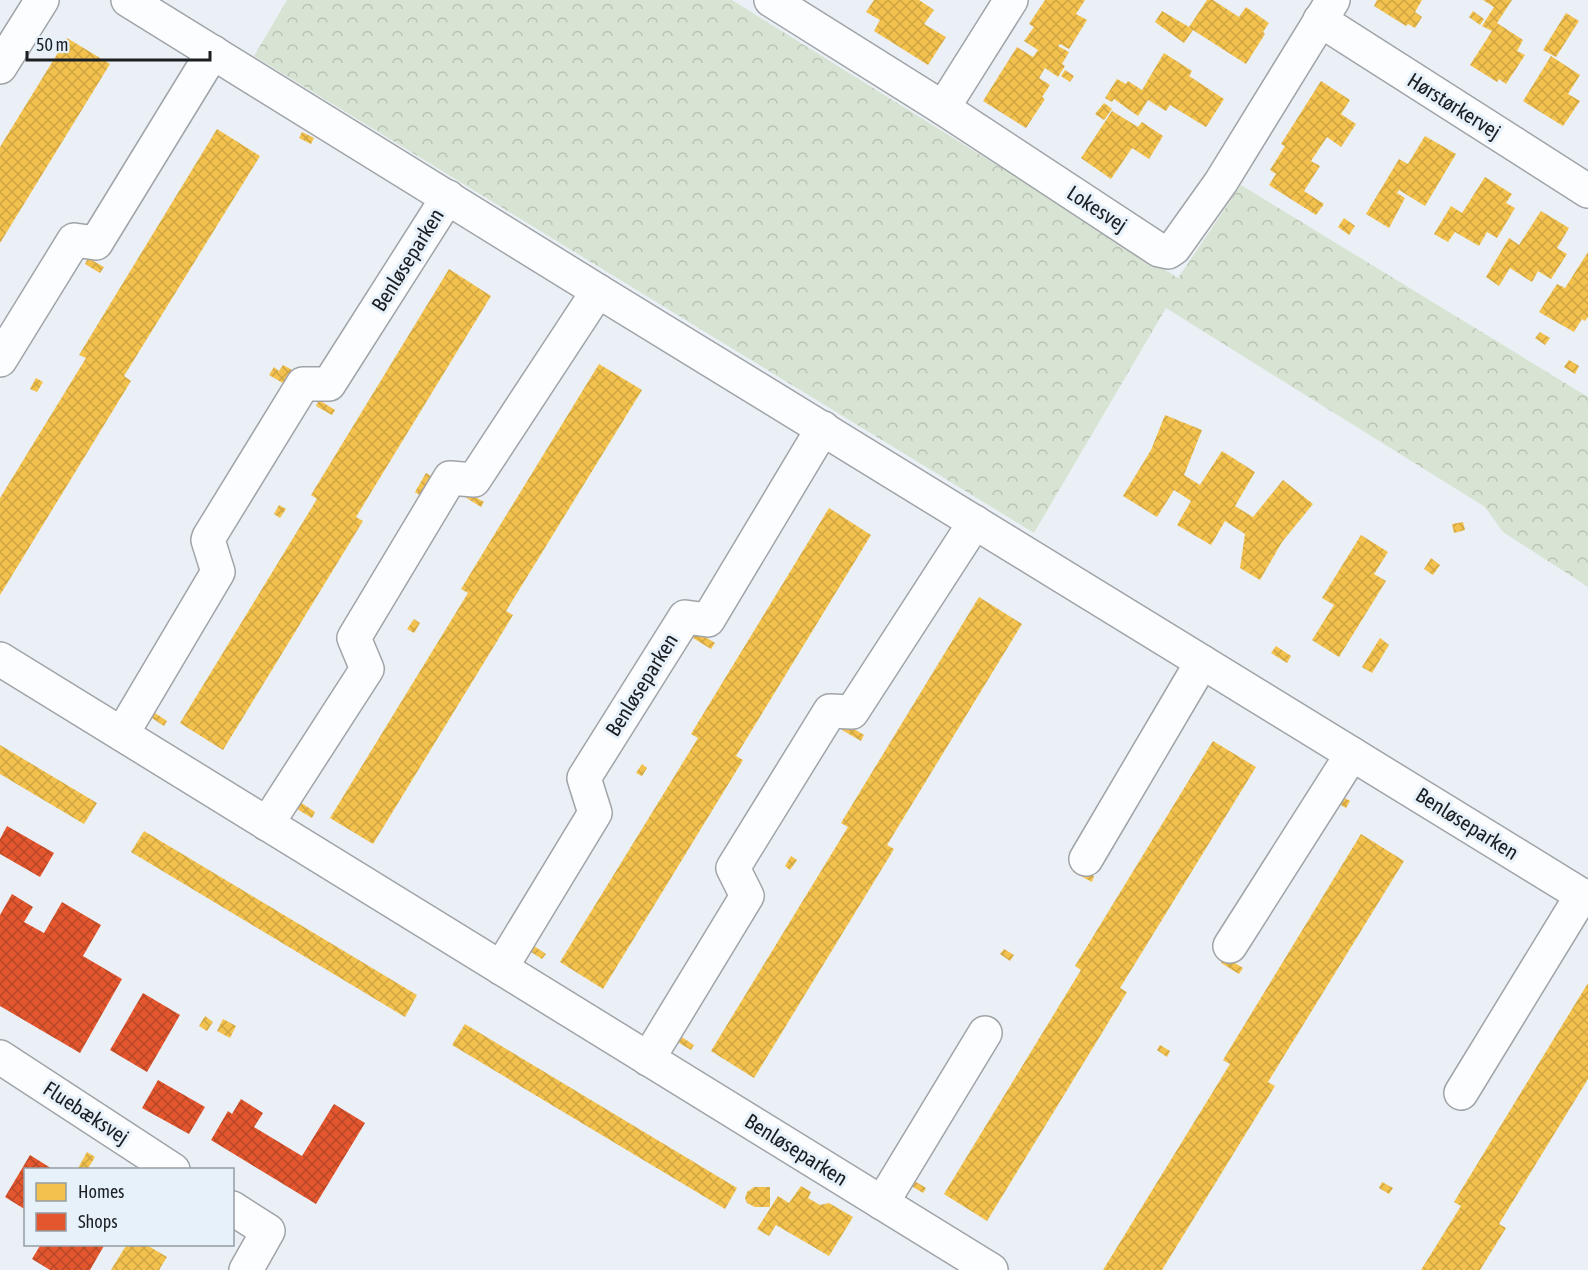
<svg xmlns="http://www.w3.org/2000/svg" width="1588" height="1270" viewBox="0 0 1588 1270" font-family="'Asap Condensed',sans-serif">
  <defs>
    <pattern id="park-crowns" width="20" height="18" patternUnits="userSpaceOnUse" patternTransform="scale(1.5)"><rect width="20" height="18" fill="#d8e4d3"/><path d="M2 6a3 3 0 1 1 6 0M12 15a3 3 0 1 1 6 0" fill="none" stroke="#b9c3b5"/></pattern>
    <pattern id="homes-cross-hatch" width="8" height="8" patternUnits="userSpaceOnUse" patternTransform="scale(1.5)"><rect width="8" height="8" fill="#f2c14e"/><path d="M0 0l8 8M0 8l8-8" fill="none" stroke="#cfa544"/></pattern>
    <pattern id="shops-cross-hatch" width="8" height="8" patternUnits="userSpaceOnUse" patternTransform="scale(1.5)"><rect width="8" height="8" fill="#e4572e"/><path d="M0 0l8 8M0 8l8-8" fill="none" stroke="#b84727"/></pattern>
  </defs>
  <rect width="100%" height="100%" fill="#eaf0f6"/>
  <path fill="url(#park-crowns)" d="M287,0H732L1178,278L1241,185L1588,397V587L1503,532L1485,507L1166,308L1034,533L254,56Z"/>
  <g fill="url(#homes-cross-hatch)">
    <path d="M874,0H919L934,10L924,24L946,37L928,65L874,31L880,20L866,12Z"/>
    <path d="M1045,0H1085L1076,14L1087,20L1069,49L1060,44L1058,46L1069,52L1062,64L1065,66L1058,77L1045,68L1039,78L1050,85L1042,97L1045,99L1026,128L983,101L1017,47L1033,57L1038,50L1024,41L1034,27L1029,24Z"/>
    <path d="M1207,0H1213L1239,17L1246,7L1269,23L1263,32L1265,34L1246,64L1193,30L1184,43L1155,22L1162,11L1189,27Z"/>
    <path d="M1377,0H1422L1415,12L1422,17L1415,28L1408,24L1406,26L1374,6Z"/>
    <path d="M1483,0H1512L1497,23L1523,40L1517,51L1525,55L1506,84L1499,79L1497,82L1470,65L1492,31L1482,26L1494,7Z"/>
    <path d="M1473,11L1484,19L1480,25L1469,17Z"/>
    <path d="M1566,13L1579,21L1556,57L1543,50Z"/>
    <path d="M67,38L110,64L0,243V147Z"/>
    <path d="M1164,53L1192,71L1189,76L1224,99L1206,127L1170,105L1166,111L1148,100L1138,116L1114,99L1112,102L1105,98L1117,79L1126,84L1128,81L1142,90Z"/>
    <path d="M1551,56L1580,75L1568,94L1580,101L1563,126L1523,101Z"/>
    <path d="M1065,70L1074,76L1070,82L1061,76Z"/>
    <path d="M1321,81L1350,100L1341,114L1356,124L1341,147L1327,137L1311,161L1320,166L1304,191L1324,204L1316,215L1269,185L1276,174L1270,170L1285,146L1281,144Z"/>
    <path d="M1104,103L1112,109L1104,120L1095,114Z"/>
    <path d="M1112,111L1138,127L1142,122L1163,136L1149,159L1132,148L1111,179L1081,158Z"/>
    <path d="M217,129L260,156L124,376L131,381L0,595V498L86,358L79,355Z"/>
    <path d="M302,132L314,138L311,144L299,138Z"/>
    <path d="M1425,136L1456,154L1425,206L1399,190L1397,193L1405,198L1389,228L1366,214L1399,159L1408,164Z"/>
    <path d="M1485,177L1512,194L1506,203L1515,208L1497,238L1487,232L1479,246L1455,232L1448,242L1434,234L1451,206L1462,213Z"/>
    <path d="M1541,211L1569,228L1557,248L1567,254L1551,279L1538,271L1532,282L1510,268L1499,286L1486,277L1509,238L1519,245Z"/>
    <path d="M1344,218L1355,226L1349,235L1338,227Z"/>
    <path d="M1588,252V317L1585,321L1582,319L1574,332L1539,312L1557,284L1565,288Z"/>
    <path d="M88,258L104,267L100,273L85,264Z"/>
    <path d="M449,269L491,296L356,517L363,521L223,750L180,723L317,499L311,495Z"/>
    <path d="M1540,332L1550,338L1545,345L1535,338Z"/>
    <path d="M1569,360L1579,366L1575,374L1564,367Z"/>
    <path d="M599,364L642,390L506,611L513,615L373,844L330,818L468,593L461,589Z"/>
    <path d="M283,365L296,372L288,386L269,375L274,367L279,371Z"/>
    <path d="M36,378L43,382L37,392L30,389Z"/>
    <path d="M319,400L335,410L332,415L316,406Z"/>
    <path d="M1165,415L1202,430L1184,475L1200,485L1222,451L1255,472L1235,506L1253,517L1283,480L1313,504L1282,542L1260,580L1240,568L1245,534L1225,521L1211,545L1177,525L1191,501L1174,490L1157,517L1123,496L1151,450Z"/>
    <path d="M426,473L435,478L423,497L415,492Z"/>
    <path d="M468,493L484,502L481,507L465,497Z"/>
    <path d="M279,505L286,509L280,518L274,514Z"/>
    <path d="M829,508L871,535L736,756L743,760L603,989L560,962L698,738L691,734Z"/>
    <path d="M1463,522L1465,530L1454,533L1452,524Z"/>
    <path d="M1361,535L1388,552L1374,574L1386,581L1339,657L1312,640L1334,605L1322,598Z"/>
    <path d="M1431,558L1440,565L1433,575L1424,569Z"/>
    <path d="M979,597L1022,624L887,845L894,849L754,1078L711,1051L848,827L841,823Z"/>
    <path d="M414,619L420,623L414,633L407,629Z"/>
    <path d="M697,632L715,643L711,649L693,638Z"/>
    <path d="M1380,638L1389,645L1372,673L1362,667Z"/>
    <path d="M1276,646L1291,656L1287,663L1271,653Z"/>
    <path d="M152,711L167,721L164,726L149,716Z"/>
    <path d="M846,724L864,735L861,741L842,730Z"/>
    <path d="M1213,741L1256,767L1120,988L1127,992L987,1221L944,1194L1081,970L1075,966Z"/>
    <path d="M0,745L97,803L84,824L0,774Z"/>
    <path d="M642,764L647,768L642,776L636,773Z"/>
    <path d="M1343,797L1350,801L1346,808L1339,804Z"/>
    <path d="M300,802L315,812L312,818L297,809Z"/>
    <path d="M144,831L417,995L405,1017L131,852Z"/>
    <path d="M1361,834L1404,861L1268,1082L1275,1086L1162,1270H1103L1230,1064L1223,1060Z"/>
    <path d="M791,856L797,860L790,870L785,866Z"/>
    <path d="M1077,866L1094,876L1092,882L1073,872Z"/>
    <path d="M531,944L546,954L542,959L528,950Z"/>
    <path d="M1004,949L1014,955L1010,961L1000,954Z"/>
    <path d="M1225,957L1243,968L1239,974L1221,963Z"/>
    <path d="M1588,983V1079L1499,1224L1506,1228L1480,1270H1421L1461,1206L1454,1202Z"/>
    <path d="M205,1016L213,1022L207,1031L199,1026Z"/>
    <path d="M223,1019L236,1026L230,1038L217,1031Z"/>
    <path d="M465,1024L737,1188L725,1209L452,1045Z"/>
    <path d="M680,1036L694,1045L691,1050L676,1041Z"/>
    <path d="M1160,1045L1170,1051L1167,1057L1157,1050Z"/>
    <path d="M87,1152L95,1157L87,1170H77Z"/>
    <path d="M911,1179L926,1188L923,1193L908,1184Z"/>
    <path d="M1382,1182L1393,1188L1389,1194L1379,1188Z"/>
    <path d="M801,1186L811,1192L808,1198L820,1205L829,1203L853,1217L829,1256L776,1225L769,1236L757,1229L778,1196L789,1203Z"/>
    <path d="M754,1187H770V1207H755L747,1203L745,1198L747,1192Z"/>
    <path d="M127,1244H145L167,1257L159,1270H111Z"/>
  </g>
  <g fill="url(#shops-cross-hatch)">
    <path d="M7,826L54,853L40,877L0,854V839Z"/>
    <path d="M12,894L33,907L24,922L44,933L62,902L101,925L83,956L122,979L80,1053L0,1006V915Z"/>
    <path d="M143,993L180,1015L147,1072L110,1050Z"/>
    <path d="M158,1080L205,1107L189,1134L142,1108Z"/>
    <path d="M241,1099L263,1113L254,1127L302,1156L334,1104L365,1123L316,1204L211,1140L228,1111L232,1114Z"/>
    <path d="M30,1155L54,1170H26V1210L5,1197Z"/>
    <path d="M41,1244H105L90,1270H50L32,1259Z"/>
  </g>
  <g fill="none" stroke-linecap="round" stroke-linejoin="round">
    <defs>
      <g id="minor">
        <path d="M128,0L598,291L1588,899"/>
        <path d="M771,0L943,108L1159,250L1168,252L1174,248L1221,182L1333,0"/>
        <path d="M1320,20L1588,191"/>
        <path d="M0,67L42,0"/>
        <path d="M943,108L1011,0"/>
        <path d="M0,360L74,240L96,243L213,52"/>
        <path d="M0,659L991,1270"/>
        <path d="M122,734L218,572L208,540L209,537L303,384H329L448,197"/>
        <path d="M267,824L367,669L354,638L450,478L474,480L598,291"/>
        <path d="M1086,859L1202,662"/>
        <path d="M1230,946L1352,754"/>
        <path d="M501,968L595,813L584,778L685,617L708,620L823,428"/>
        <path d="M0,1057L173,1170"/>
        <path d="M648,1059L747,896L733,868L830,711L852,712L975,522"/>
        <path d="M1461,1093L1582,895"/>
        <path d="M882,1203L985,1033"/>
        <path d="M232,1208L268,1231L246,1270"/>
      </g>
    </defs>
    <use href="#minor" stroke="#a0a4a8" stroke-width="36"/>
    <use href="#minor" stroke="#fcfdfe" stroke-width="33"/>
  </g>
  <g text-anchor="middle" stroke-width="6" stroke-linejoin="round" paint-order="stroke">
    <g font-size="21" fill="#1b1f22" stroke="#e6f1fa">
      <text transform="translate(1454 106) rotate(32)" y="7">Hørstørkervej</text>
      <text transform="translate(1097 209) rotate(33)" y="7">Lokesvej</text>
      <text transform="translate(408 260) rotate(-58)" y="7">Benløseparken</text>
      <text transform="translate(642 685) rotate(-58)" y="7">Benløseparken</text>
      <text transform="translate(1467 824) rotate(32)" y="7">Benløseparken</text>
      <text transform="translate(86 1113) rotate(33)" y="7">Fluebæksvej</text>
      <text transform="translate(796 1150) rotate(32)" y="7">Benløseparken</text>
    </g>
  </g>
  <rect x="24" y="1168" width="210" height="78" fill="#e6f1fa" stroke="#959da4" stroke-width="1.5"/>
  <rect x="36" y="1183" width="30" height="18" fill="#f2c14e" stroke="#959da4" stroke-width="1.5"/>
  <text x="78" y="1198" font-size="18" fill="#1b1f22">Homes</text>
  <rect x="36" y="1213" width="30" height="18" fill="#e4572e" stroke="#959da4" stroke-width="1.5"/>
  <text x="78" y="1228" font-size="18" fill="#1b1f22">Shops</text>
  <path d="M27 51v9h183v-9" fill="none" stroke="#1b1f22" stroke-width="3"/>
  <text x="36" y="51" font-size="18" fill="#1b1f22" stroke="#e6f1fa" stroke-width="4.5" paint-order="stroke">50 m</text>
</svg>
